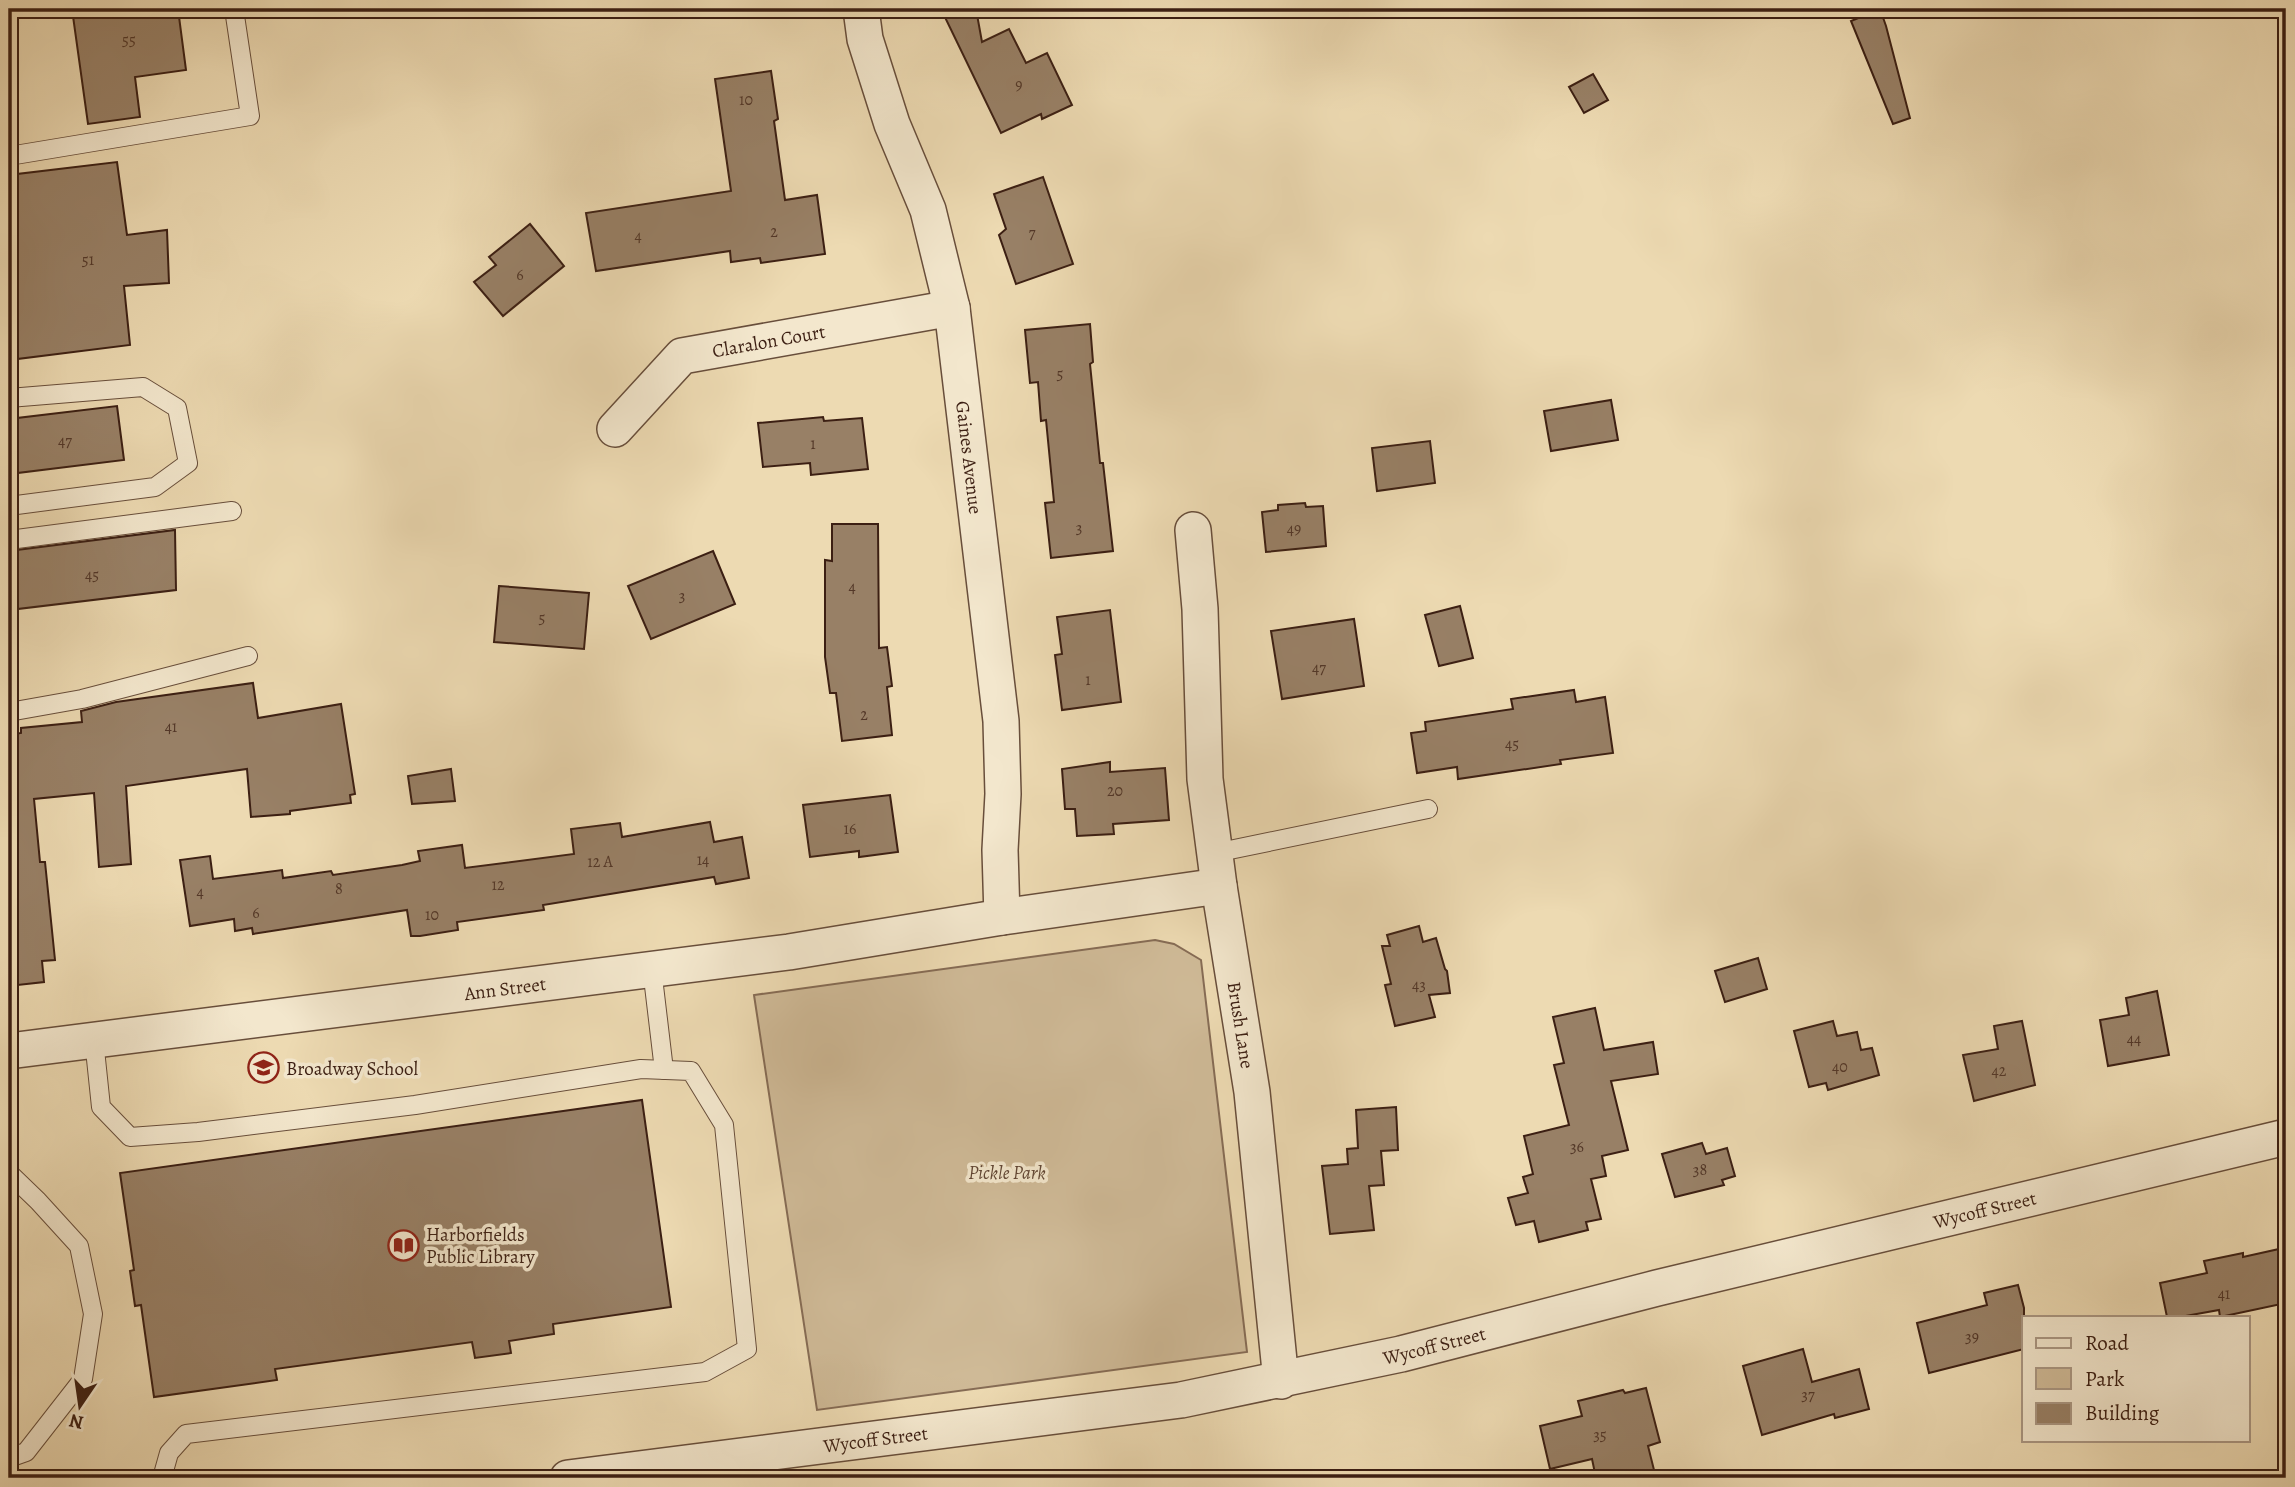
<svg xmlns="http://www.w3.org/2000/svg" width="2295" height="1487" viewBox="0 0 2295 1487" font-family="Alegreya,serif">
  <rect width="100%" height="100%" fill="#eddab2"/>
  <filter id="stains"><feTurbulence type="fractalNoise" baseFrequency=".00286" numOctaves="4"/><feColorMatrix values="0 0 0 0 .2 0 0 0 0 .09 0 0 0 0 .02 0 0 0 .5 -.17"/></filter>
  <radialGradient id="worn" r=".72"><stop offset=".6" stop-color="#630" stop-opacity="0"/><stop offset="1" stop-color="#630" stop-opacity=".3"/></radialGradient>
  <path fill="#cfba97" stroke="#866c55" stroke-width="2" d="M1155,940L1174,944L1201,960L1247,1352L817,1410L754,995Z"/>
  <g fill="#988066" stroke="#3c1f13" stroke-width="2">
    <path d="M72,9H178L186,70L135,77L140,117L88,124Z"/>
    <path d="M941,9H976L982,42L1009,29L1026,63L1047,53L1072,105L1042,119L1041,114L1001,133Z"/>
    <path d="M1880,9L1886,26L1910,118L1893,124L1851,21Z"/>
    <path d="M771,71L778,119L774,121L785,200L817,195L825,254L761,263L760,258L731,262L730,251L596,271L586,213L731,191L715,79Z"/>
    <path d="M1593,74L1608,100L1584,113L1569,87Z"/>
    <path d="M117,162L127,235L167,230L169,283L124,286L130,345L9,360V175Z"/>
    <path d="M1043,177L1073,264L1016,284L999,235L1006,229L994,194Z"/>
    <path d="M530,224L564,266L503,316L474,282L496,265L489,257Z"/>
    <path d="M1090,324L1093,362L1090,364L1100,463H1103L1113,551L1051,558L1045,503L1054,502L1046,420L1041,421L1038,382L1030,383L1025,330Z"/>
    <path d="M1611,400L1618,440L1551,451L1544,411Z"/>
    <path d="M117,406L124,460L9,474V419Z"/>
    <path d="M823,417L824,421L862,418L868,469L811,475L810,463L763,467L758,423Z"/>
    <path d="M1430,441L1435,483L1377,491L1372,448Z"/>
    <path d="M1305,503L1306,507L1323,506L1326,546L1266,552L1262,512L1278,510V505Z"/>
    <path d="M832,524H878L879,648L887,647L892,686L887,687L892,735L842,741L836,693H830L825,657V560L832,561Z"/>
    <path d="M175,530L176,590L9,610V551Z"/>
    <path d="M713,551L735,604L651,639L628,586Z"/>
    <path d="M499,586L589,593L584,649L494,642Z"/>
    <path d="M1460,606L1473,658L1439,666L1425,615Z"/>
    <path d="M1110,610L1121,702L1062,710L1055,655L1062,654L1057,617Z"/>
    <path d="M1354,619L1364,686L1282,699L1271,631Z"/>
    <path d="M253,683L258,718L341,704L355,794L350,795L351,803L290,811V814L251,817L247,769L126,786L131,864L99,867L94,793L34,799L40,862H45L55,960L42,961L44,982L9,986V735L21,733V728L82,722L81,711L116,702Z"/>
    <path d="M1574,690L1576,702L1605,697L1613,753L1560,760L1561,764L1458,779L1457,767L1417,773L1411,733L1426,731L1425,722L1513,709L1511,699Z"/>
    <path d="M1110,762V772L1165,768L1169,820L1113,824L1114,834L1077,836L1075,809H1065L1062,769Z"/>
    <path d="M451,769L455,801L412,804L408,776Z"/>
    <path d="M890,795L898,852L859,857V851L810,857L803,805Z"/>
    <path d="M710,822L714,842L742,837L749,878L716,884L714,877L543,905L544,910L457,922L458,930L420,936H411L407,910L253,934L252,928L235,931L234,919L190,926L180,860L210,856L213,879L282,870L283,878L331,871L333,875L402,865L420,861L418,851L462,845L465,868L574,854L571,829L620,823L622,837Z"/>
    <path d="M1419,926L1423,942L1436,938L1445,969L1447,971L1450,993L1429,995L1435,1017L1395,1026L1385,985L1391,984L1382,946H1390L1387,935Z"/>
    <path d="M1758,958L1767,989L1725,1002L1715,971Z"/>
    <path d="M2157,991L2169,1055L2108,1066L2100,1020L2129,1015L2126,998Z"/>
    <path d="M1595,1008L1604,1050L1653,1042L1658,1074L1611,1081L1628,1150L1602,1156L1606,1176L1591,1179L1601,1219L1586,1222L1588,1230L1539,1242L1534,1221L1516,1225L1508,1198L1528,1193L1523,1177L1533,1174L1524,1136L1569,1125L1554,1065L1564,1063L1553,1017Z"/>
    <path d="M1833,1021L1837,1036L1857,1032L1861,1050L1872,1048L1879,1075L1828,1090L1826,1083L1809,1087L1794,1031Z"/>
    <path d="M2022,1021L2035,1085L1974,1101L1963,1055L1998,1049L1994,1026Z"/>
    <path d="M642,1100L671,1307L553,1324L554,1334L509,1341L511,1353L475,1358L472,1342L275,1369L277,1380L154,1397L141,1305L135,1306L130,1271L134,1270L120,1173Z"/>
    <path d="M1396,1107L1398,1150L1381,1151L1384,1185L1369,1186L1374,1230L1330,1234L1322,1166L1348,1164L1347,1149L1358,1148L1356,1110Z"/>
    <path d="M1702,1143L1706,1154L1727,1148L1735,1176L1722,1180L1724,1185L1675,1197L1662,1154Z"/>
    <path d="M2279,1249L2286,1282V1303L2220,1317L2219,1310L2180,1317H2167L2160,1283L2207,1273L2204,1261L2243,1253V1257Z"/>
    <path d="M2018,1285L2024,1308V1349L1929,1373L1917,1323L1987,1305L1984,1293Z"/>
    <path d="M1803,1349L1812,1382L1859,1369L1869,1409L1835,1418L1834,1414L1762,1435L1743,1366Z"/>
    <path d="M1646,1388L1660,1442L1648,1446L1656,1478H1596L1592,1459L1550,1469L1540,1426L1582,1416L1578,1401L1623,1390L1625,1393Z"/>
  </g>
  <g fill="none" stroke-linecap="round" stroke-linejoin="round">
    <defs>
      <g id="lane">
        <path d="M9,66V85"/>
        <path d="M9,156L250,116L234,9"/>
        <path d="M9,398L143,387L177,408L188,463L155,487L9,506"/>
        <path d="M9,540L232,511"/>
        <path d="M9,712L82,699L248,656"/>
        <path d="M1215,853L1428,809"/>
        <path d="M652,969L664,1070"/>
        <path d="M94,1040L101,1107L130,1137L198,1132L415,1105L641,1069L691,1071L724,1125L747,1349L705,1372L186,1434L169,1453L162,1478"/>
        <path d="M9,1173L38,1201L79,1246L93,1314L83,1379L26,1452L9,1458"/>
      </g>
      <g id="street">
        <path id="s1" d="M861,9L865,39L892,124L928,210L952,308L1001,721L1003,794L1000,850L1002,917"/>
        <path id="s2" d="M615,429L682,356L952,308"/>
        <path d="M1193,530L1200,609L1205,779L1219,886"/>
        <path id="s3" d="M9,1051L789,952L1002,917L1219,886L1252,1092L1281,1381"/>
        <path id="s4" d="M568,1478L1181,1400L1401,1354L1657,1288L2286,1137"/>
      </g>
    </defs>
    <use href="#lane" stroke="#684e3b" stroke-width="20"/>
    <use href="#street" stroke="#684e3b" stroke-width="38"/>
    <use href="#lane" stroke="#f3e7cd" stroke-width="18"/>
    <use href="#street" stroke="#f3e7cd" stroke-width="35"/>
  </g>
  <defs>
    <symbol id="school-ring" viewBox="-11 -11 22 22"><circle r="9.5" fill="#f3e7cd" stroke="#8f2418" stroke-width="1.5"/><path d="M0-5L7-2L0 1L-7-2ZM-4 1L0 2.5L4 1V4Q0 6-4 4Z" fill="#8f2418"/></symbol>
    <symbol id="library-ring" viewBox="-11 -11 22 22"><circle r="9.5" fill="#f3e7cd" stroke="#8f2418" stroke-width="1.5"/><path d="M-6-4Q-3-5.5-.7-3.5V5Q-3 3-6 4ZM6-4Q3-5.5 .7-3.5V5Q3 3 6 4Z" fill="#8f2418"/></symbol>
  </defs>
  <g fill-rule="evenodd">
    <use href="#school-ring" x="246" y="1050" width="35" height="35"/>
    <use href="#library-ring" x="386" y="1228" width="35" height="35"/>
  </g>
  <g text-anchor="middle" stroke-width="7" stroke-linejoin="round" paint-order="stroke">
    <g font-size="16" fill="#533728">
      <text x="129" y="45">55</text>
      <text x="1019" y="90">9</text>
      <text x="746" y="105">10</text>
      <text x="774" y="237">2</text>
      <text x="1032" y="238">7</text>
      <text x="638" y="241">4</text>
      <text x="88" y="265">51</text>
      <text x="520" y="280">6</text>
      <text x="1060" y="379">5</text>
      <text x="65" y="446">47</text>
      <text x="813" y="449">1</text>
      <text x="1079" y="533">3</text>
      <text x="1294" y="534">49</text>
      <text x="92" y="580">45</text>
      <text x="852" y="592">4</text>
      <text x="682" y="601">3</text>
      <text x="542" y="623">5</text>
      <text x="1319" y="673">47</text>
      <text x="1088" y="685">1</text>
      <text x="864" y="720">2</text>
      <text x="171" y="732">41</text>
      <text x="1512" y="749">45</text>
      <text x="1115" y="796">20</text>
      <text x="850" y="834">16</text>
      <text x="703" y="865">14</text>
      <text x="600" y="867">12 A</text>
      <text x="498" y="890">12</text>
      <text x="339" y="894">8</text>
      <text x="200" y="897">4</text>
      <text x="256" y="918">6</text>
      <text x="432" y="920">10</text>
      <text x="1419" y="990">43</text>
      <text x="2134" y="1044">44</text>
      <text x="1840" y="1072">40</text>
      <text x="1999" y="1076">42</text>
      <text x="1577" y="1152">36</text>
      <text x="1700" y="1175">38</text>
      <text x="2224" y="1299">41</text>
      <text x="1972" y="1342">39</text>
      <text x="1808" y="1400">37</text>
      <text x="1600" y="1440">35</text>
    </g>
    <g font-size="19" fill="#3c1f13" stroke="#f3e7cd">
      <text dy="7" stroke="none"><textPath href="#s2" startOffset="187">Claralon Court</textPath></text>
      <text dy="7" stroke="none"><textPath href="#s1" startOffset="464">Gaines Avenue</textPath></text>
      <text dy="7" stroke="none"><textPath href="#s3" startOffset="500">Ann Street</textPath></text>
      <text dy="7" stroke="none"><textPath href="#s3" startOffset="1362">Brush Lane</textPath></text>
      <text dy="7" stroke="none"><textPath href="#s4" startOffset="1444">Wycoff Street</textPath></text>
      <text dy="7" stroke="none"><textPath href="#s4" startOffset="877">Wycoff Street</textPath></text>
      <text dy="7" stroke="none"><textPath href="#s4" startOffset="310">Wycoff Street</textPath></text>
    </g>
    <g font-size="19" fill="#3c1f13" stroke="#f3e7cd" text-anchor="start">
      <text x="286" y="1075">Broadway School</text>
      <text x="426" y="1241">Harborfields<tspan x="426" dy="22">Public Library</tspan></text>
    </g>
    <g font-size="19" font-style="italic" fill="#614634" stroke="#f3e7cd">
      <text x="1007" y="1179">Pickle Park</text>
    </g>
  </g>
  <rect width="2295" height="1487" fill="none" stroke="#eddab2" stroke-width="35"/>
  <rect x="10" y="10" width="2274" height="1466" fill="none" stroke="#3c1f13" stroke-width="3.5"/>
  <rect x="18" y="18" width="2260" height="1452" fill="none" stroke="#3c1f13" stroke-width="2"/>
  <rect x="2022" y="1316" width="228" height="126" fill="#f3e7cd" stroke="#aa9783" stroke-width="2"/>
  <rect x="2036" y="1338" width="35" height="10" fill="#f3e7cd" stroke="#aa9783" stroke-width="2"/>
  <text x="2085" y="1350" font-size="21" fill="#3c1f13">Road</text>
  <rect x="2036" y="1368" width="35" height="21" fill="#cfba97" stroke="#aa9783" stroke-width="2"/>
  <text x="2085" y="1386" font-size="21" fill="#3c1f13">Park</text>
  <rect x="2036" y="1403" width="35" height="21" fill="#988066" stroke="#aa9783" stroke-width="2"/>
  <text x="2085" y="1420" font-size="21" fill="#3c1f13">Building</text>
  <g transform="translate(80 1406) rotate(193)" stroke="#f3e7cd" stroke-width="5" paint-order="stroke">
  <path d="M0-5L12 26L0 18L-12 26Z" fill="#3c1f13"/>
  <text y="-10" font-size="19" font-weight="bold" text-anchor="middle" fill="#3c1f13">N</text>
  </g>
  <rect width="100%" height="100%" filter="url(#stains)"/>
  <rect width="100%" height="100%" fill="url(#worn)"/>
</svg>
